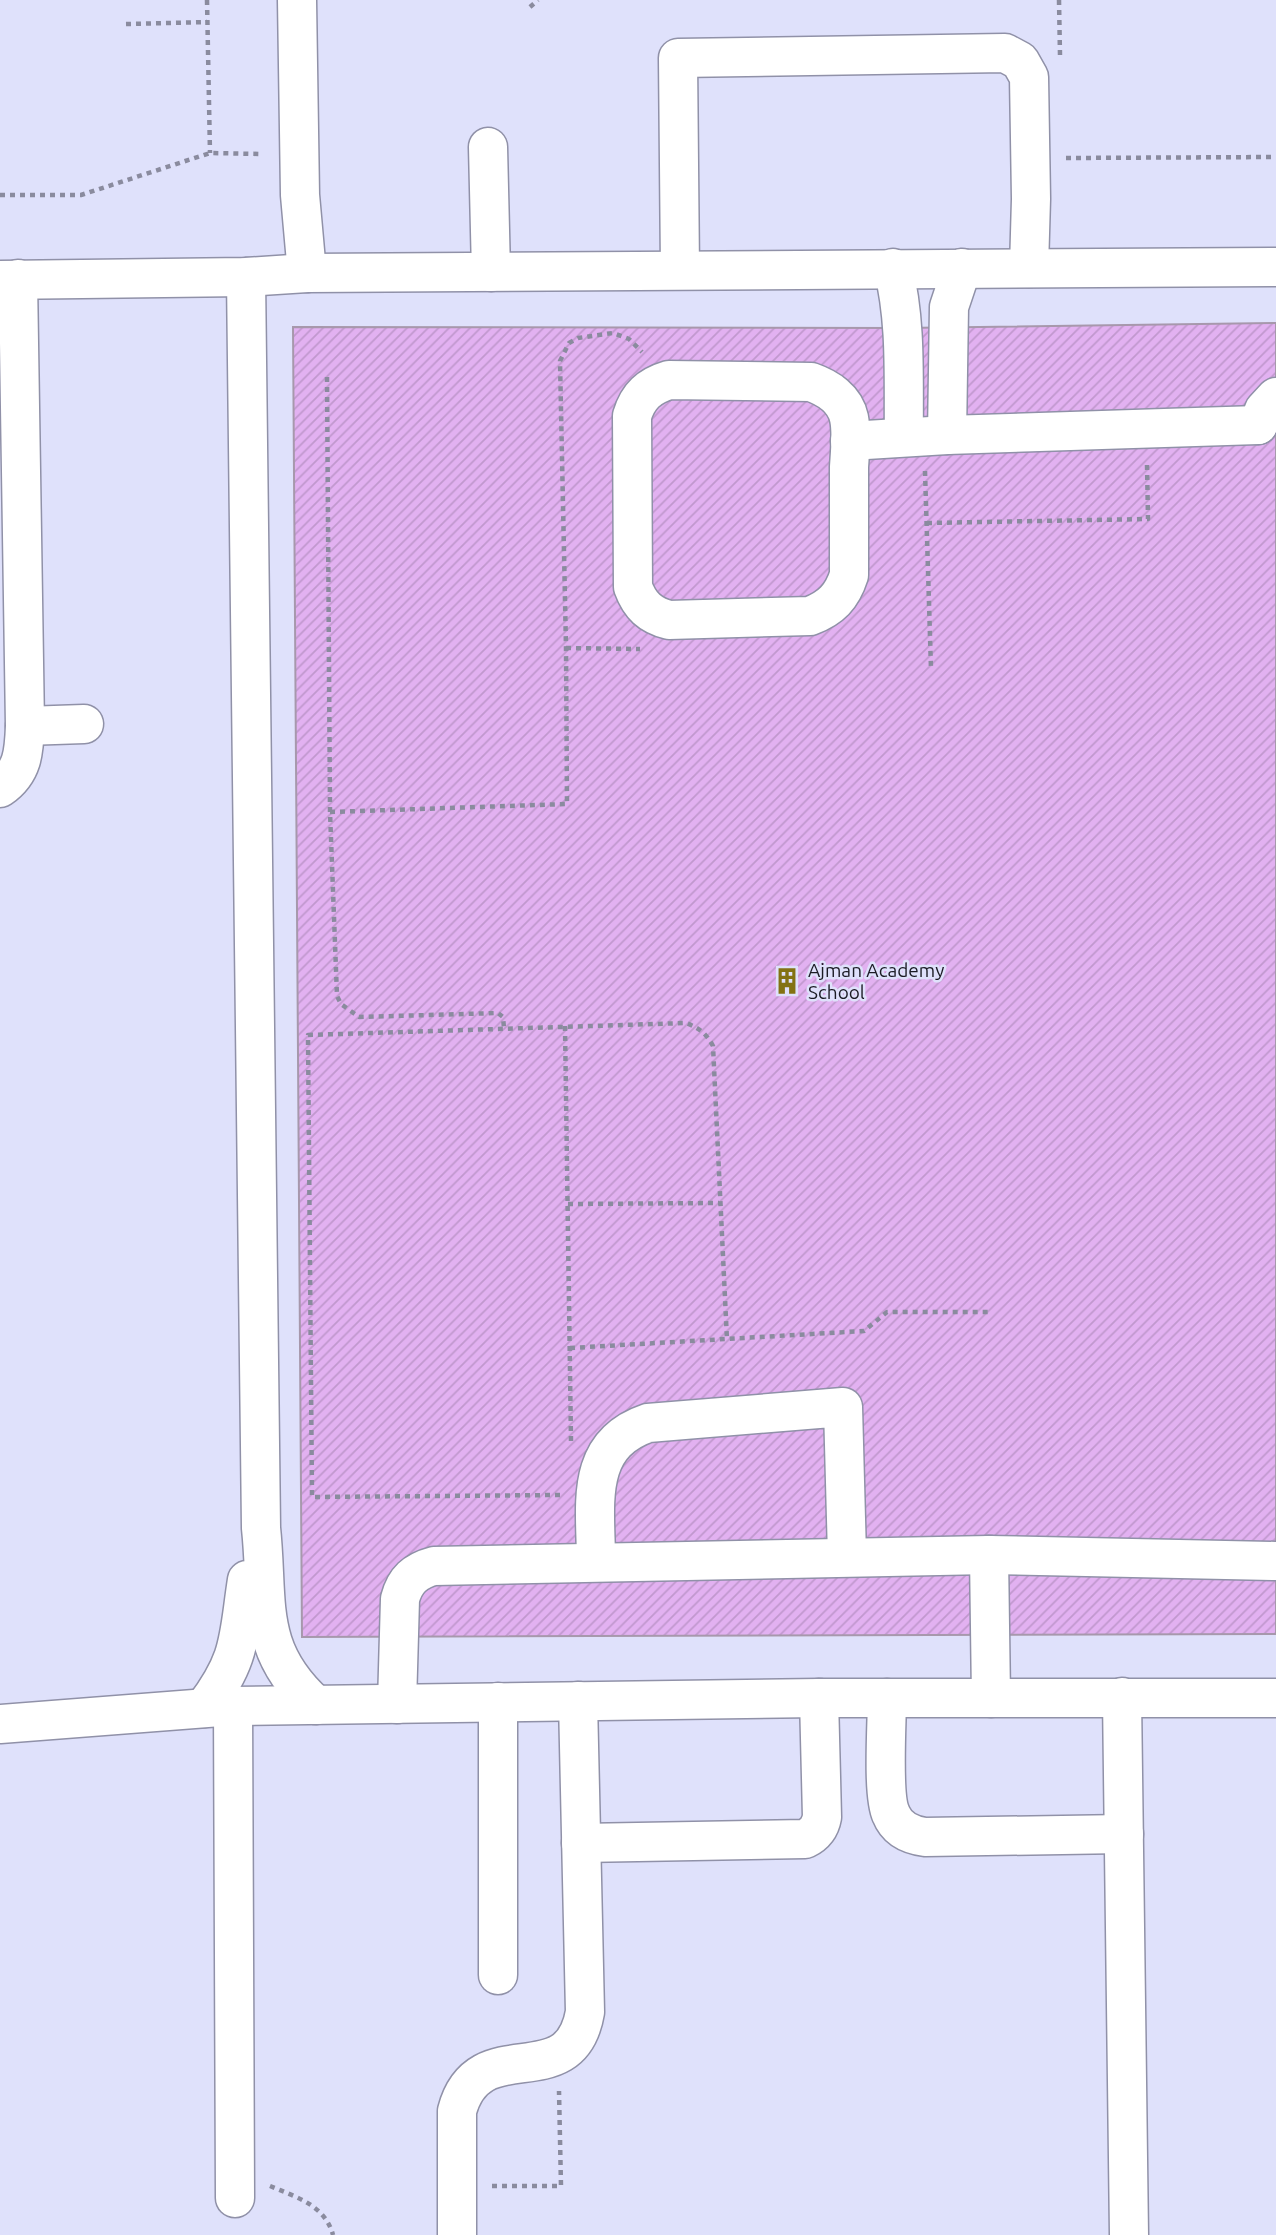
<svg xmlns="http://www.w3.org/2000/svg" width="1276" height="2235" viewBox="0 0 1276 2235" font-family="Ubuntu,sans-serif">
  <defs>
    <pattern id="building-hatch" width="6" height="6" patternUnits="userSpaceOnUse" patternTransform="scale(1.75)"><rect width="6" height="6" fill="#e2b1f1"/><path d="M-1 1l2-2M0 6l6-6M5 7l2-2" fill="none" stroke="#c198ce"/></pattern>
  </defs>
  <rect width="100%" height="100%" fill="#dfe1fb"/>
  <path fill="url(#building-hatch)" stroke="#a798ac" stroke-width="2" d="M1276,323V1634L302,1637L293,327L902,328Z"/>
  <g fill="none" stroke-linecap="round" stroke-linejoin="round">
    <defs>
      <g id="minor">
        <path d="M297,0L300,195L307,273"/>
        <path d="M488,147L491,272"/>
        <path d="M893,268C907,323 903,382 904,437"/>
        <path d="M680,270L678,58L1005,53L1020,61L1029,77L1031,199L1029,268"/>
        <path d="M246,277L261,1528C269,1602 254,1649 316,1705"/>
        <path d="M0,280L246,277L307,273L1276,267"/>
        <path d="M669,380L811,382C828,388 845,399 849,418C852,433 850,451 849,467C849,503 849,539 849,575C842,597 831,608 810,616L669,620C650,615 640,606 633,587L632,416C638,396 649,386 669,380Z"/>
        <path d="M1258,425L1264,410L1276,397"/>
        <path d="M947,435L949,307L962,268"/>
        <path d="M850,441L947,435L1258,425"/>
        <path d="M25,726L84,724"/>
        <path d="M0,788C23,772 24,752 25,726L18,279"/>
        <path d="M989,1555L991,1698"/>
        <path d="M596,1562C596,1506 583,1445 648,1423L843,1407L847,1556"/>
        <path d="M1122,1697L1129,2235"/>
        <path d="M887,1698C887,1722 882,1795 891,1814C897,1829 910,1835 925,1837L1124,1834"/>
        <path d="M397,1704L400,1599C405,1580 415,1571 434,1566L989,1555L1276,1561"/>
        <path d="M233,1706L235,2198"/>
        <path d="M204,1708C242,1658 238,1638 247,1580"/>
        <path d="M0,1724L233,1706L819,1698H1276"/>
        <path d="M581,1843L805,1839C815,1834 820,1828 822,1817L819,1698"/>
        <path d="M498,1975V1702"/>
        <path d="M457,2235V2111C479,2028 570,2099 585,2012L578,1701"/>
      </g>
    </defs>
    <use href="#minor" stroke="#9091a8" stroke-width="41"/>
    <g stroke="#8a8b9e" stroke-width="4.5" stroke-dasharray="5 5" stroke-linecap="butt">
      <path d="M207,0L210,153"/>
      <path d="M1059,0L1060,55"/>
      <path d="M530,7L538,0"/>
      <path d="M126,24L207,22"/>
      <path d="M1066,158L1276,157"/>
      <path d="M0,195H81L210,153L262,154"/>
      <path d="M327,377L330,812L337,996L341,1004L359,1017L498,1013L503,1017L504,1028"/>
      <path d="M925,471L931,669"/>
      <path d="M927,523L1148,519L1147,464"/>
      <path d="M566,648L640,649"/>
      <path d="M330,812L567,804L566,648L560,361L569,343L578,338L613,333L629,339L642,352"/>
      <path d="M565,1026L571,1441"/>
      <path d="M568,1204L719,1203"/>
      <path d="M570,1348L864,1331L887,1312H991"/>
      <path d="M560,1495L312,1497L308,1035L686,1023C699,1028 706,1033 713,1046L727,1340"/>
      <path d="M270,2186C296,2197 325,2205 333,2235"/>
      <path d="M492,2186H561L559,2091"/>
    </g>
    <use href="#minor" stroke="#fff" stroke-width="38"/>
  </g>
  <defs>
    <symbol id="building-bare" viewBox="-9 -9 18 18"><path d="M-4-6H4V6H1V3H-1V6H-4ZM-2.5-4.3h1.7v1.8h-1.7ZM.8-4.3h1.7v1.8H.8ZM-2.5-1h1.7V.8h-1.7ZM.8-1h1.7V.8H.8Z" fill="#837213" stroke="#dfe1fb" stroke-width="2.5" paint-order="stroke"/></symbol>
  </defs>
  <g fill-rule="evenodd">
    <use href="#building-bare" x="768" y="962" width="38" height="38"/>
  </g>
  <g text-anchor="middle" stroke-width="5" stroke-linejoin="round" paint-order="stroke">
    <g font-size="19" fill="#1b1b24" stroke="#dfe1fb" text-anchor="start">
      <text x="808" y="977">Ajman Academy<tspan x="808" dy="22">School</tspan></text>
    </g>
  </g>
</svg>
